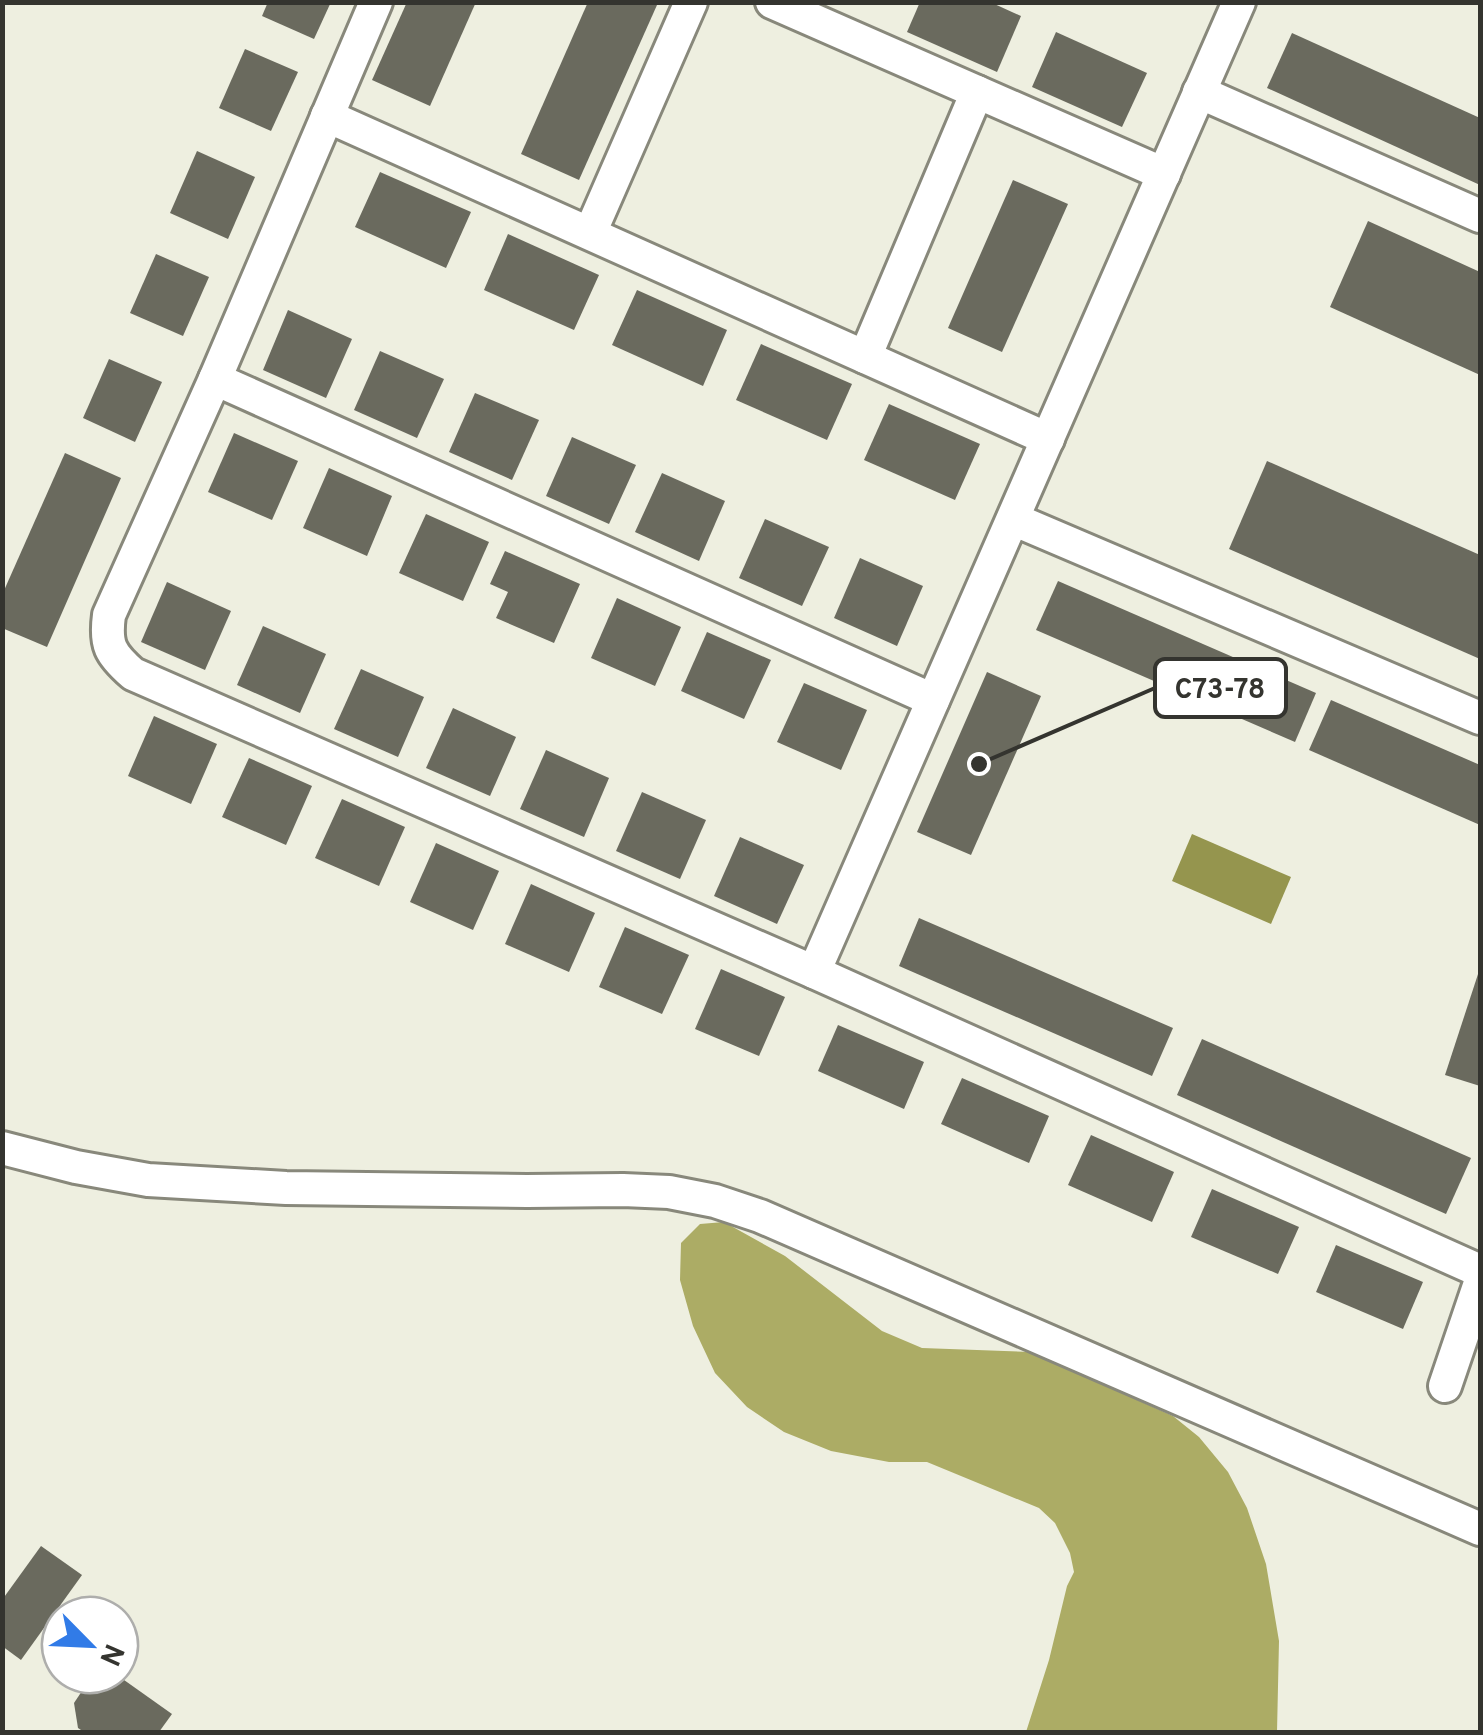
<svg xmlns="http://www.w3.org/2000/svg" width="1483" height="1735" viewBox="0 0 1483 1735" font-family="Overpass,sans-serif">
  <rect width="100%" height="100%" fill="#eeefe0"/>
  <path fill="#acac65" d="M724,1222L785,1256L882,1331L922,1348L1031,1352L1173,1416L1199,1437L1228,1472L1247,1508L1266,1564L1279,1641L1277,1732H1026L1049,1660L1067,1586L1074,1572L1070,1553L1055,1523L1039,1508L927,1462H889L831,1451L784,1432L747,1407L715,1373L693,1326L680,1280L681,1243L700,1224Z"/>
  <path fill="#95954e" d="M1192,834L1291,877L1271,924L1172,881Z"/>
  <g fill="#6a6a5e">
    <path d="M268,2H331L314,39L262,16Z"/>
    <path d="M407,2H476L430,106L372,80Z"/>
    <path d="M588,2H652L657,5L579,180L521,154Z"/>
    <path d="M920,2H990L1021,16L997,72L907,32Z"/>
    <path d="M1056,32L1147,73L1122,127L1032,87Z"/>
    <path d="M1292,33L1480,118V185L1267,88Z"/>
    <path d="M245,49L298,72L271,131L219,108Z"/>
    <path d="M197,151L255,177L228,239L170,213Z"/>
    <path d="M380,172L471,212L446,268L355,227Z"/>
    <path d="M1013,180L1068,204L1002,352L948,328Z"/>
    <path d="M1368,221L1480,272V375L1330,307Z"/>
    <path d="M508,234L599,275L574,330L484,290Z"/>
    <path d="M156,254L209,277L183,336L130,313Z"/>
    <path d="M637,290L727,330L703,386L612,345Z"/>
    <path d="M288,310L352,339L326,398L263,370Z"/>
    <path d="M761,344L852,384L827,440L736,400Z"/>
    <path d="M380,351L444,379L417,438L354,410Z"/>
    <path d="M109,359L162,382L135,442L83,418Z"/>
    <path d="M475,393L539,420L512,480L449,452Z"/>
    <path d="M889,404L980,444L955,500L864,460Z"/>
    <path d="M234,433L298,461L272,520L208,492Z"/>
    <path d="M572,437L636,465L609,524L546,496Z"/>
    <path d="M65,453L121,478L47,647L2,628V595Z"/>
    <path d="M1267,461L1480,555V659L1229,549Z"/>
    <path d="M329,468L392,496L367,556L303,528Z"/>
    <path d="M662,473L725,501L699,561L635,532Z"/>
    <path d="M426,514L489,542L463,601L399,573Z"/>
    <path d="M765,519L829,547L802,606L739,578Z"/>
    <path d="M505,551L580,584L554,643L496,618L508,592L490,584Z"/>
    <path d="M860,558L923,586L897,646L834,618Z"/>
    <path d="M1058,581L1316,693L1295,742L1036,630Z"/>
    <path d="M167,582L231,611L205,670L141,642Z"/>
    <path d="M617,598L681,627L655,686L591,658Z"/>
    <path d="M263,626L326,654L300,713L237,685Z"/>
    <path d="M707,632L771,660L744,719L681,691Z"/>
    <path d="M361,669L424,697L398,757L334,729Z"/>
    <path d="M987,672L1041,696L971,855L917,832Z"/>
    <path d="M804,683L867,710L841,770L777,742Z"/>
    <path d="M1331,700L1480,765V825L1309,750Z"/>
    <path d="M453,708L516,737L490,796L426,768Z"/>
    <path d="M154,716L217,744L191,804L128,776Z"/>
    <path d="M546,750L609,778L584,837L520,809Z"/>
    <path d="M249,758L312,786L286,845L222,817Z"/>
    <path d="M642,792L706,820L680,879L616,851Z"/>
    <path d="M342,799L405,827L379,886L315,858Z"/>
    <path d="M740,837L804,865L777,924L714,896Z"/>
    <path d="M436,843L499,871L473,930L410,902Z"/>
    <path d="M531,884L595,913L569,972L505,944Z"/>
    <path d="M919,918L1173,1028L1152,1076L899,966Z"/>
    <path d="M625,927L689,955L662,1014L599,987Z"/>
    <path d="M1480,968V1086L1445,1075Z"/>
    <path d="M721,969L785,997L759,1056L695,1029Z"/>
    <path d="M838,1025L924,1062L904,1109L818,1071Z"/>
    <path d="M1202,1039L1471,1158L1446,1214L1177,1095Z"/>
    <path d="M962,1078L1049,1116L1029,1163L941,1124Z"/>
    <path d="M1091,1135L1174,1172L1152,1222L1068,1185Z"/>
    <path d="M1212,1189L1299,1227L1278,1274L1191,1237Z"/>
    <path d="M1336,1245L1423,1282L1403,1329L1316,1292Z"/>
    <path d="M41,1546L82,1575L21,1660L2,1646V1600Z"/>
    <path d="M108,1675H117L172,1714L159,1732H84L78,1728L74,1703L90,1679Z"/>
  </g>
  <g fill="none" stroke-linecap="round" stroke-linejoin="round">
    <defs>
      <g id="minor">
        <path d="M376,2L215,379L109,615C105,645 110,654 133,674L814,972L1480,1271"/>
        <path d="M772,2L1164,174"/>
        <path d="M1199,92L1480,216"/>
        <path d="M327,116L1048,439"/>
        <path d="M590,233L691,2"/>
        <path d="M865,357L977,92"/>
        <path d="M215,379L933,700"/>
        <path d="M1013,519L1480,718"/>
        <path d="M814,972L1239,2"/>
        <path d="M2,1148L76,1167L148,1180L286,1188L527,1191L623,1190L669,1192L715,1201L760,1216L1480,1529"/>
        <path d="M1445,1386L1480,1283"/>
      </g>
    </defs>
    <use href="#minor" stroke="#88887b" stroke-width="38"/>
    <use href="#minor" stroke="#fff" stroke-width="32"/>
  </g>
  <path fill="none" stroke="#34342f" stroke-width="4" d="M979 764L1155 688"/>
  <circle fill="#34342f" stroke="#fff" stroke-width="4" cx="979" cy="764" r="10"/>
  <rect fill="#fff" stroke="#34342f" stroke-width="4" x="1155" y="659" width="131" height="58" rx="10"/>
  <g font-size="28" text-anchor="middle" font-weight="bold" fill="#34342f">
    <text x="1220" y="698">C73-78</text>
  </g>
  <rect width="1483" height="1735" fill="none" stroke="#34342f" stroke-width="10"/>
  <g transform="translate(90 1645) rotate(114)"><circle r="48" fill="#ffffff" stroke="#aeaeac" stroke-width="2.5"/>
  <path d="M0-8L18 38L0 25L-18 38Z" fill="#317be7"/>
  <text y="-15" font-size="28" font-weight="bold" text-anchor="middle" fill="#34342f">N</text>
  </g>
</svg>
